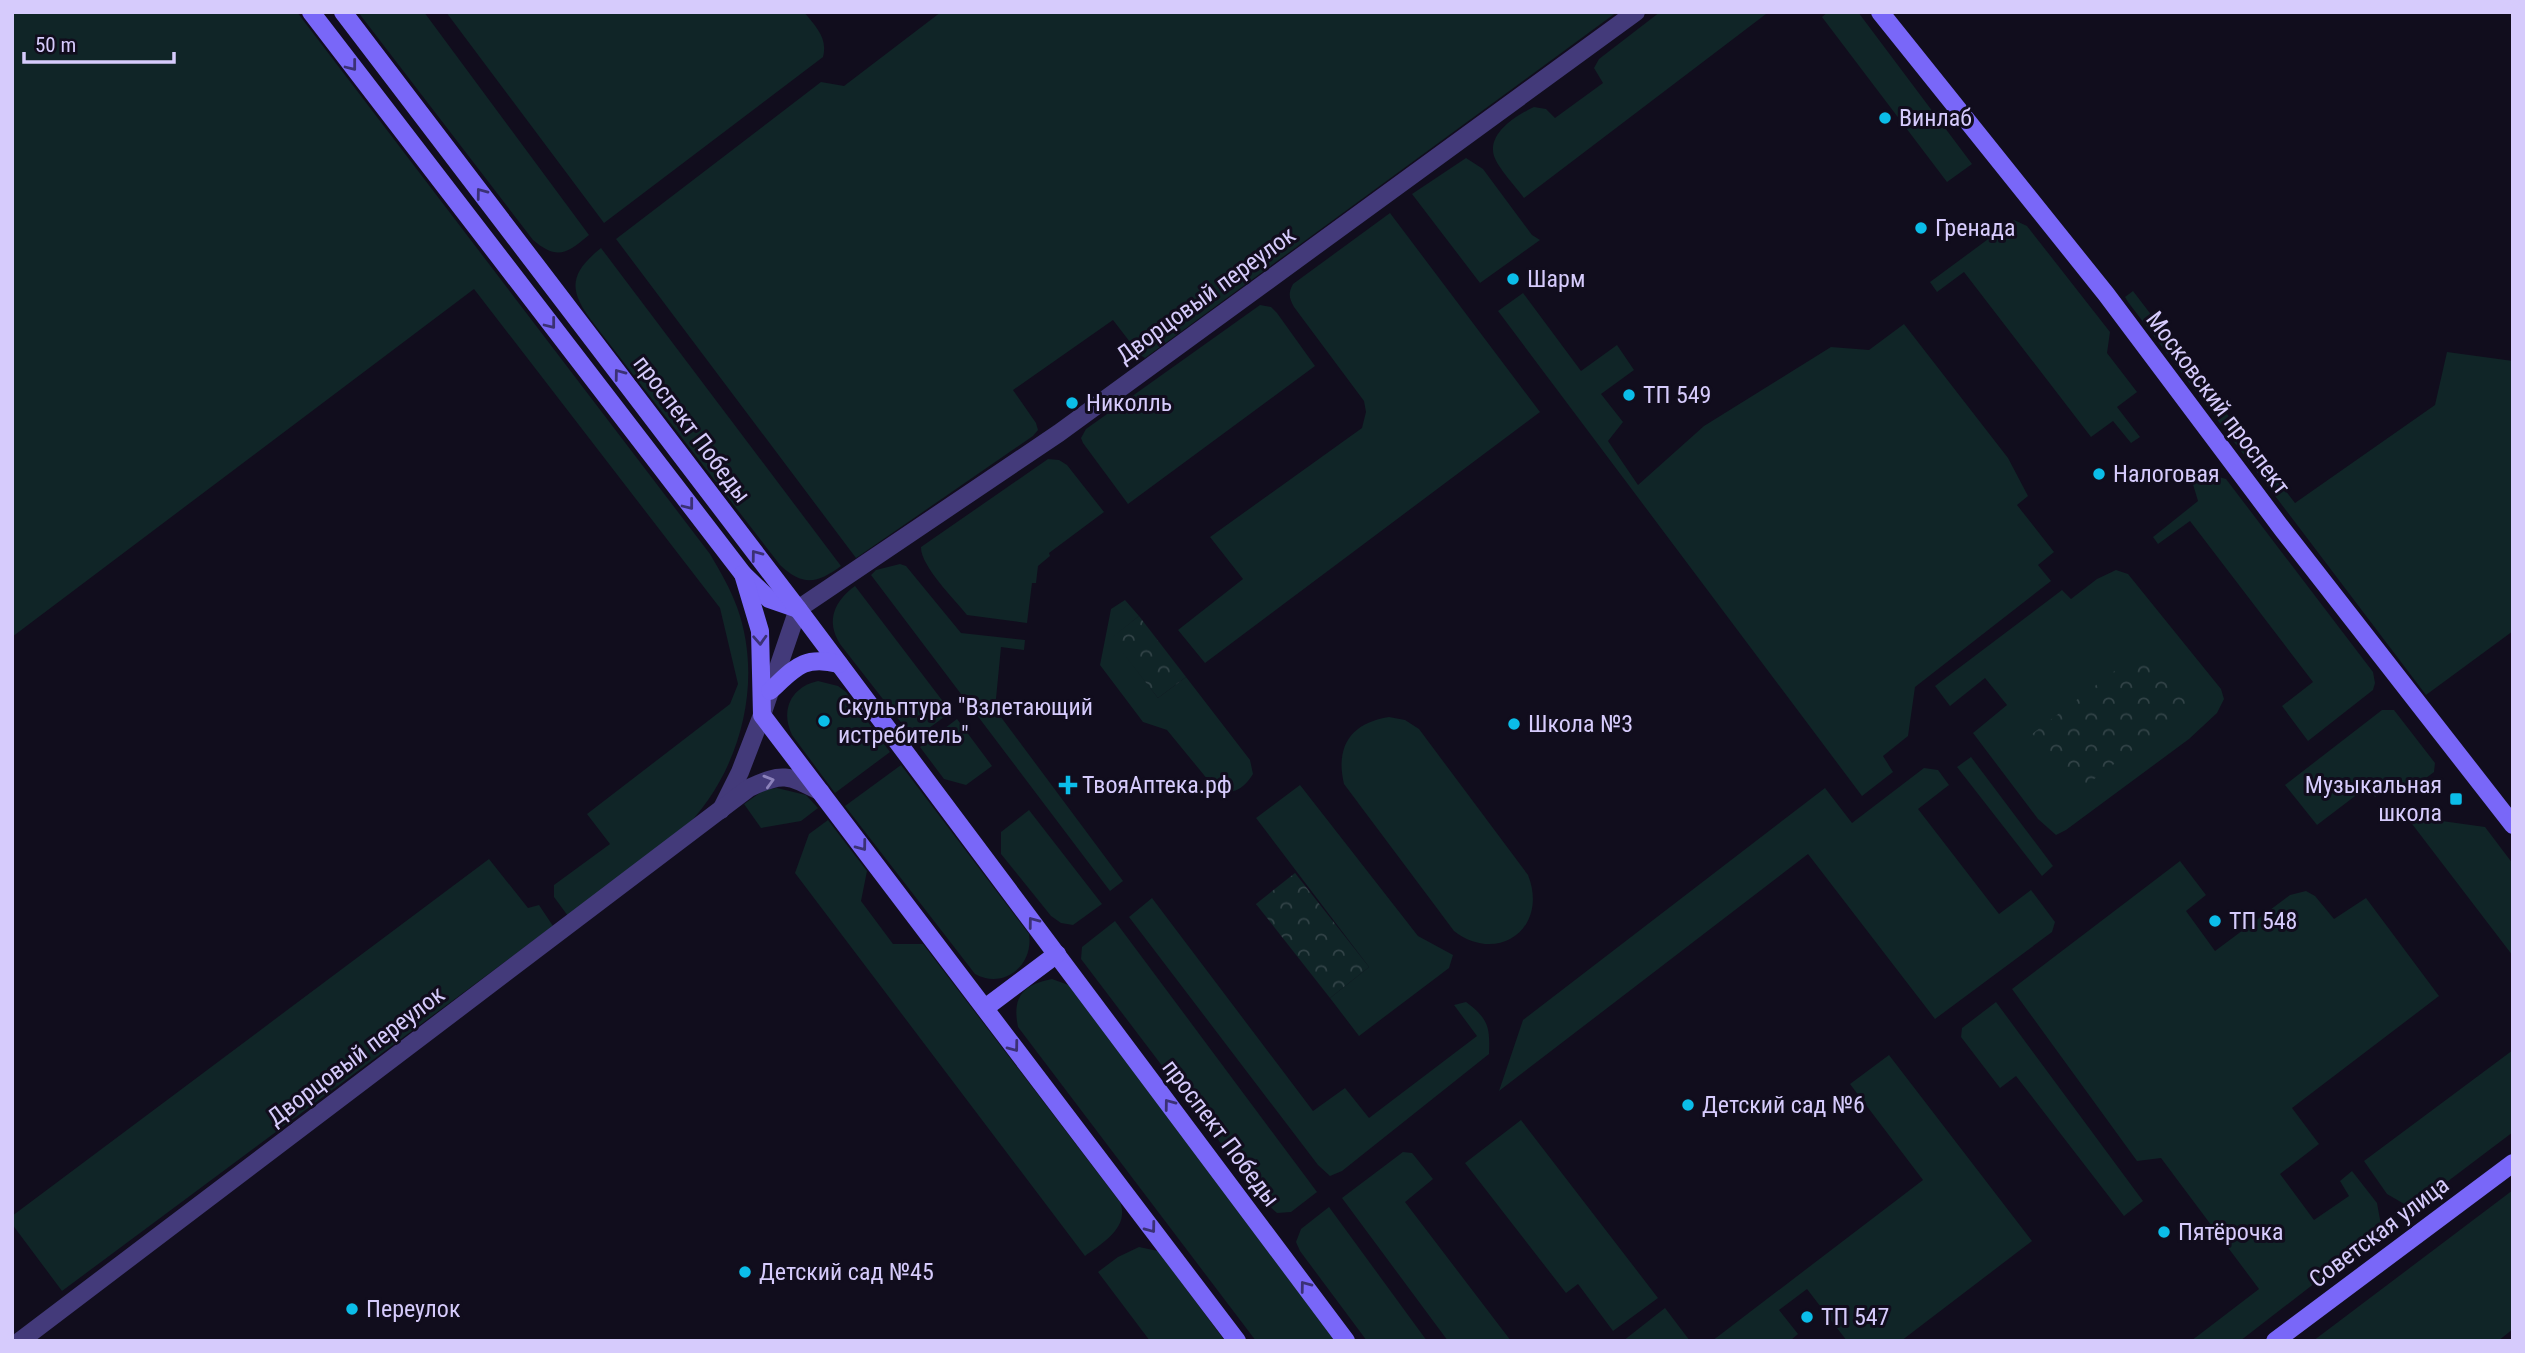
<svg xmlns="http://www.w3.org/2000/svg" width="2525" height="1353" viewBox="0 0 2525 1353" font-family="'Roboto Condensed',sans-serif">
  <defs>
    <pattern id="park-crowns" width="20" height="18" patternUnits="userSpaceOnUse" patternTransform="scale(1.75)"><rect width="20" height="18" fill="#102527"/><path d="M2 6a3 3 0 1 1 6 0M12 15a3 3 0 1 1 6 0" fill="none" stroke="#324347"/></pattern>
  </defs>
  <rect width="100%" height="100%" fill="#110d1d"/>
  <g fill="#102527">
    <path d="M12,12H297L710,554C720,571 730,588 737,607C765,684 739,777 680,833C668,843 654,852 641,861C617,879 593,897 568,916L554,897V885L610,844L587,814L730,704L738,684L720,608L474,289L12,637Z"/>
    <path d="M358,12H424L589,235C567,253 558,261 533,240Z"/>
    <path d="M446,12H804C816,27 828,38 823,57L604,223Z"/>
    <path d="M941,12H1617L1145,358L1140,355L1113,320L1013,390L1036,423L1038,430L1033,436L856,558L616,239L821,82L844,86Z"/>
    <path d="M1660,12L1766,14L1524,198C1516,187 1498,168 1494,156C1487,133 1517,115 1534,107L1546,109L1555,118L1603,83L1594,68L1599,59Z"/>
    <path d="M1828,12H1858L1972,164L1947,182L1822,17Z"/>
    <path d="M1466,158L1483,169L1532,235L1540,240L1480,283L1412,194Z"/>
    <path d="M1390,213L1540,412L1205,663L1178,630L1243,579L1210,537L1362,428L1366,412L1364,401L1294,307C1289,298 1288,293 1293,284Z"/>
    <path d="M2014,220L2027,226L2110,332L2107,353L2137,392L2117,407L2140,437L2131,443L2113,421L2091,437L1964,272L1937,292L1930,282Z"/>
    <path d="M601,248L841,566C818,583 803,587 780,565L591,320C568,289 570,273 601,248Z"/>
    <path d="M2133,291L2295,503L2435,405L2447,352L2513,361V631L2426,695L2128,302L2125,297Z"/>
    <path d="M1523,293L1581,371L1617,345L1634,370L1601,394L1623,422L1608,441L1638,485L1704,426L1831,347L1869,350L1904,324L2008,458L2028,496L2017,505L2054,552L2038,565L2051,581L1915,687L1908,736L1883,756L1893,772L1862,796L1498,311Z"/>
    <path d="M1260,305L1271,307L1277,313L1315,366L1128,504L1083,443L1081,438L1086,429Z"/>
    <path d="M1048,459L1059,460L1067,465L1104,512L1049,553L1050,556L1038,566L1036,583H1032L1027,623L967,615C955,600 920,565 921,547Z"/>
    <path d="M2212,475L2226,479L2373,672L2375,683L2373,690L2308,741L2282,706L2313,682L2190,521L2158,544L2153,537L2198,501L2192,481Z"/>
    <path d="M900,564L906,566L961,633L1025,640L1024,650L1001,647L995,709L1123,881L1110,891L871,575L876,570Z"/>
    <path d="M2116,570L2128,574L2221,689L2224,699L2217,713L2189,739L2066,830L2056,835L2038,819L1973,733L2007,705L1985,678L1950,706L1935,686L2062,590L2071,599L2097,579Z"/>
    <path d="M855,586L951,712L914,739L840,644C825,620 835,601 855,586Z"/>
    <path d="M1125,600L1139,616L1112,638L1158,698L1186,677L1250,760L1253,774C1245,787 1237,792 1221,794L1213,786L1167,730L1143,722L1100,665L1111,609Z"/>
    <path d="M818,681L838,686L846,692L890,752L835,793L792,735C780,710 791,687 818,681Z"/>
    <path d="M2382,710H2394L2435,763L2434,772L2406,793L2386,789L2375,797L2367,787L2317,825L2285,785Z"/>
    <path d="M1389,717L1405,720L1419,729L1528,875C1549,928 1498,965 1454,931L1344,784C1335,746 1351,723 1389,717Z"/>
    <path d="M957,719L992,766L966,785L944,779L920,747Z"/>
    <path d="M1971,757L2053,866L2042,876L1957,767Z"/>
    <path d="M901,765L1029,934C1034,965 1004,990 975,974L845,806Z"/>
    <path d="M1924,768L1938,770L1949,785L1918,809L1999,914L2031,890L2055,922L2052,932L1935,1019L1808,854L1499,1091L1523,1020L1825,788L1852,823Z"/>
    <path d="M1300,785L1418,936L1453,955L1449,968L1359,1036L1330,998L1369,967L1256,818Z"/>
    <path d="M777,788L806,795L818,808L801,821L761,828L744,804L764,790Z"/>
    <path d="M1029,810L1102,904L1073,925L1061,923L1051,916L1001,854V832Z"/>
    <path d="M2406,816L2485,827L2513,864V956Z"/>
    <path d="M828,820L867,871L861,901L893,944H923L1120,1202C1130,1227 1103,1243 1085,1256L795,873L809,834Z"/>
    <path d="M489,859L528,908L539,905L553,926L62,1291L12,1224V1216Z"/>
    <path d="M2180,861L2206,895L2186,911L2215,951L2290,895L2306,891L2315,896L2334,919L2366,898L2439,996L2292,1108L2319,1144L2280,1174L2314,1220L2349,1196L2340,1181L2352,1171L2377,1203L2381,1225L2373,1238L2240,1341H2191L2259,1289L2161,1158L2137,1161L2012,989Z"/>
    <path d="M1152,898L1313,1111L1345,1088L1369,1118L1477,1036L1454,1005L1466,1002C1489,1019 1490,1028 1489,1054L1342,1171L1330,1176L1318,1165L1129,917Z"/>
    <path d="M1115,921L1317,1192L1291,1212L1277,1213L1267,1204L1081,959L1082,947Z"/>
    <path d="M1052,979L1074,987L1337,1341H1256L1018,1027C1012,997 1022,985 1052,979Z"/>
    <path d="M1996,1002L2143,1201L2124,1216L2016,1076L2000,1088L1961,1037L1962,1028Z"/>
    <path d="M2513,1050V1132L2419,1203L2406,1205L2387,1194L2364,1161Z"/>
    <path d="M1889,1055L2032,1241L1901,1341H1847L1807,1289L1779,1310L1798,1334L1790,1341H1712L1923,1180L1850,1084Z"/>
    <path d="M1521,1120L1658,1298L1613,1331L1578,1284L1566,1293L1465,1163Z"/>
    <path d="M1403,1152L1412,1153L1433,1179L1405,1202L1511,1341H1448L1342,1198Z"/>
    <path d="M2513,1190V1329L2498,1341H2313Z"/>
    <path d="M1329,1207L1427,1341H1367L1300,1251L1296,1242L1301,1229Z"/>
    <path d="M1139,1247L1158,1251L1225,1341H1150L1098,1272L1118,1257Z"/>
    <path d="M1665,1308L1690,1341H1623Z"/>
  </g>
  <g fill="url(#park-crowns)">
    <path d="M1139,616L1186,677L1158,698L1111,638Z"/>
    <path d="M2146,647L2191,706L2077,792L2032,734Z"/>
    <path d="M1295,873L1369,967L1330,998L1256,904Z"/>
  </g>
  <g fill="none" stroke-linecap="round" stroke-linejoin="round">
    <g stroke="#433a7a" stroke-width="18">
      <path d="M721,810L740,772L762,715L798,609L1059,433L1636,12"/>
      <path d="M20,1341L749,788C783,772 788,775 821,792"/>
    </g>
    <g stroke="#7967f8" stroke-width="18">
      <path d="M311,12L743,574L769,599L798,609"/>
      <path d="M343,12L798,609L1346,1341"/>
      <path d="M1880,12L2106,294L2283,530L2513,825"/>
      <path d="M743,574L760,631L762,715L1237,1341"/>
      <path d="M770,691C795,668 803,655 839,664"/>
      <path d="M985,1008L1057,954"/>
      <path d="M2275,1341L2513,1163"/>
    </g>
  </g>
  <defs><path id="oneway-chevron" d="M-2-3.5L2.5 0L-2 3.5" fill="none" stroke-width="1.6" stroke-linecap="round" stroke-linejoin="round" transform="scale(1.75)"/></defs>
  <g stroke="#3b3175">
    <use href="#oneway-chevron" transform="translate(352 66) rotate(52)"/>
    <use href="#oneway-chevron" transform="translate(481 193) rotate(-127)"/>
    <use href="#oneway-chevron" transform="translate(551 324) rotate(52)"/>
    <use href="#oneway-chevron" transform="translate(619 374) rotate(-127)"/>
    <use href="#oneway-chevron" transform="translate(689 505) rotate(52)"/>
    <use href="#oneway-chevron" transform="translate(756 555) rotate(-127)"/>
    <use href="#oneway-chevron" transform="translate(760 640) rotate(87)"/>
    <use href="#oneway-chevron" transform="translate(862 846) rotate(53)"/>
    <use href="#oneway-chevron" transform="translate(1033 922) rotate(-127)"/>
    <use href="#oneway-chevron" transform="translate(1014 1047) rotate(53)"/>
    <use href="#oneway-chevron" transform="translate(1169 1104) rotate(-127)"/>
    <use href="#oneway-chevron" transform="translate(1151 1228) rotate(53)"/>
    <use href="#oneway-chevron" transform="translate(1305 1286) rotate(-127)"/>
  </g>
  <use stroke="#8c82bb" href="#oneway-chevron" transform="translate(769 781) rotate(-16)"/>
  <g fill="#0bbde9" stroke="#110d1d" stroke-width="2.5">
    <circle cx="1885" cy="118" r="7"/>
    <circle cx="1921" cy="228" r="7"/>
    <circle cx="1513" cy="279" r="7"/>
    <circle cx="1629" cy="395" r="7"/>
    <circle cx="1072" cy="403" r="7"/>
    <circle cx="2099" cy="474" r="7"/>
    <circle cx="824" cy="721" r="7"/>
    <circle cx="1514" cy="724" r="7"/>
    <path d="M1064.5 774.5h7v7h7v7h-7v7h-7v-7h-7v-7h7z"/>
    <rect x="2449" y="792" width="14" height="14" rx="3.5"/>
    <circle cx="2215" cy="921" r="7"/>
    <circle cx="1688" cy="1105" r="7"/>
    <circle cx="2164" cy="1232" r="7"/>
    <circle cx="745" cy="1272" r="7"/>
    <circle cx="352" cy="1309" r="7"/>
    <circle cx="1807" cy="1317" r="7"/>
  </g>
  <g text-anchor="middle" stroke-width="6" stroke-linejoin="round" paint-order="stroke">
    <g font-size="24" fill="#d6cbfc" stroke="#110d1d" text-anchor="start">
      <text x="1899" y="126">Винлаб</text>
      <text x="1935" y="236">Гренада</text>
      <text x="1527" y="287">Шарм</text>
      <text x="1643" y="403">ТП 549</text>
      <text x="1086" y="411">Николль</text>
      <text x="2113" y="482">Налоговая</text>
      <text x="838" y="715">Скульптура "Взлетающий<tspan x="838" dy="28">истребитель"</tspan></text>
      <text x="1528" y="732">Школа №3</text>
      <text x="1082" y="793">ТвояАптека.рф</text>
      <text x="2442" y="793" text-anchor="end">Музыкальная<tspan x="2442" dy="28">школа</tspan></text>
      <text x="2229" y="929">ТП 548</text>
      <text x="1702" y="1113">Детский сад №6</text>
      <text x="2178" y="1240">Пятёрочка</text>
      <text x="759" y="1280">Детский сад №45</text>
      <text x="366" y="1317">Переулок</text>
      <text x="1821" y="1325">ТП 547</text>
    </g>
    <g font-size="24" fill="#d6cbfc" stroke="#110d1d">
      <text transform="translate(1206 295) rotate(-36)" y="8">Дворцовый переулок</text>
      <text transform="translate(2218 403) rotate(53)" y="8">Московский проспект</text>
      <text transform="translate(692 429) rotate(53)" y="8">проспект Победы</text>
      <text transform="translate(356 1056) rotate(-37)" y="8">Дворцовый переулок</text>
      <text transform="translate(1221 1133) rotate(53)" y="8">проспект Победы</text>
      <text transform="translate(2379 1232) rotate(-37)" y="8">Советская улица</text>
    </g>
  </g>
  <rect width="2525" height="1353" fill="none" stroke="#d6cbfc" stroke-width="28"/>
  <path d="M24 52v10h150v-10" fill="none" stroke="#d6cbfc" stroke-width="3.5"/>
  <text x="35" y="52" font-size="21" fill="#d6cbfc" stroke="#110d1d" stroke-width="5" paint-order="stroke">50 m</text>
</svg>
